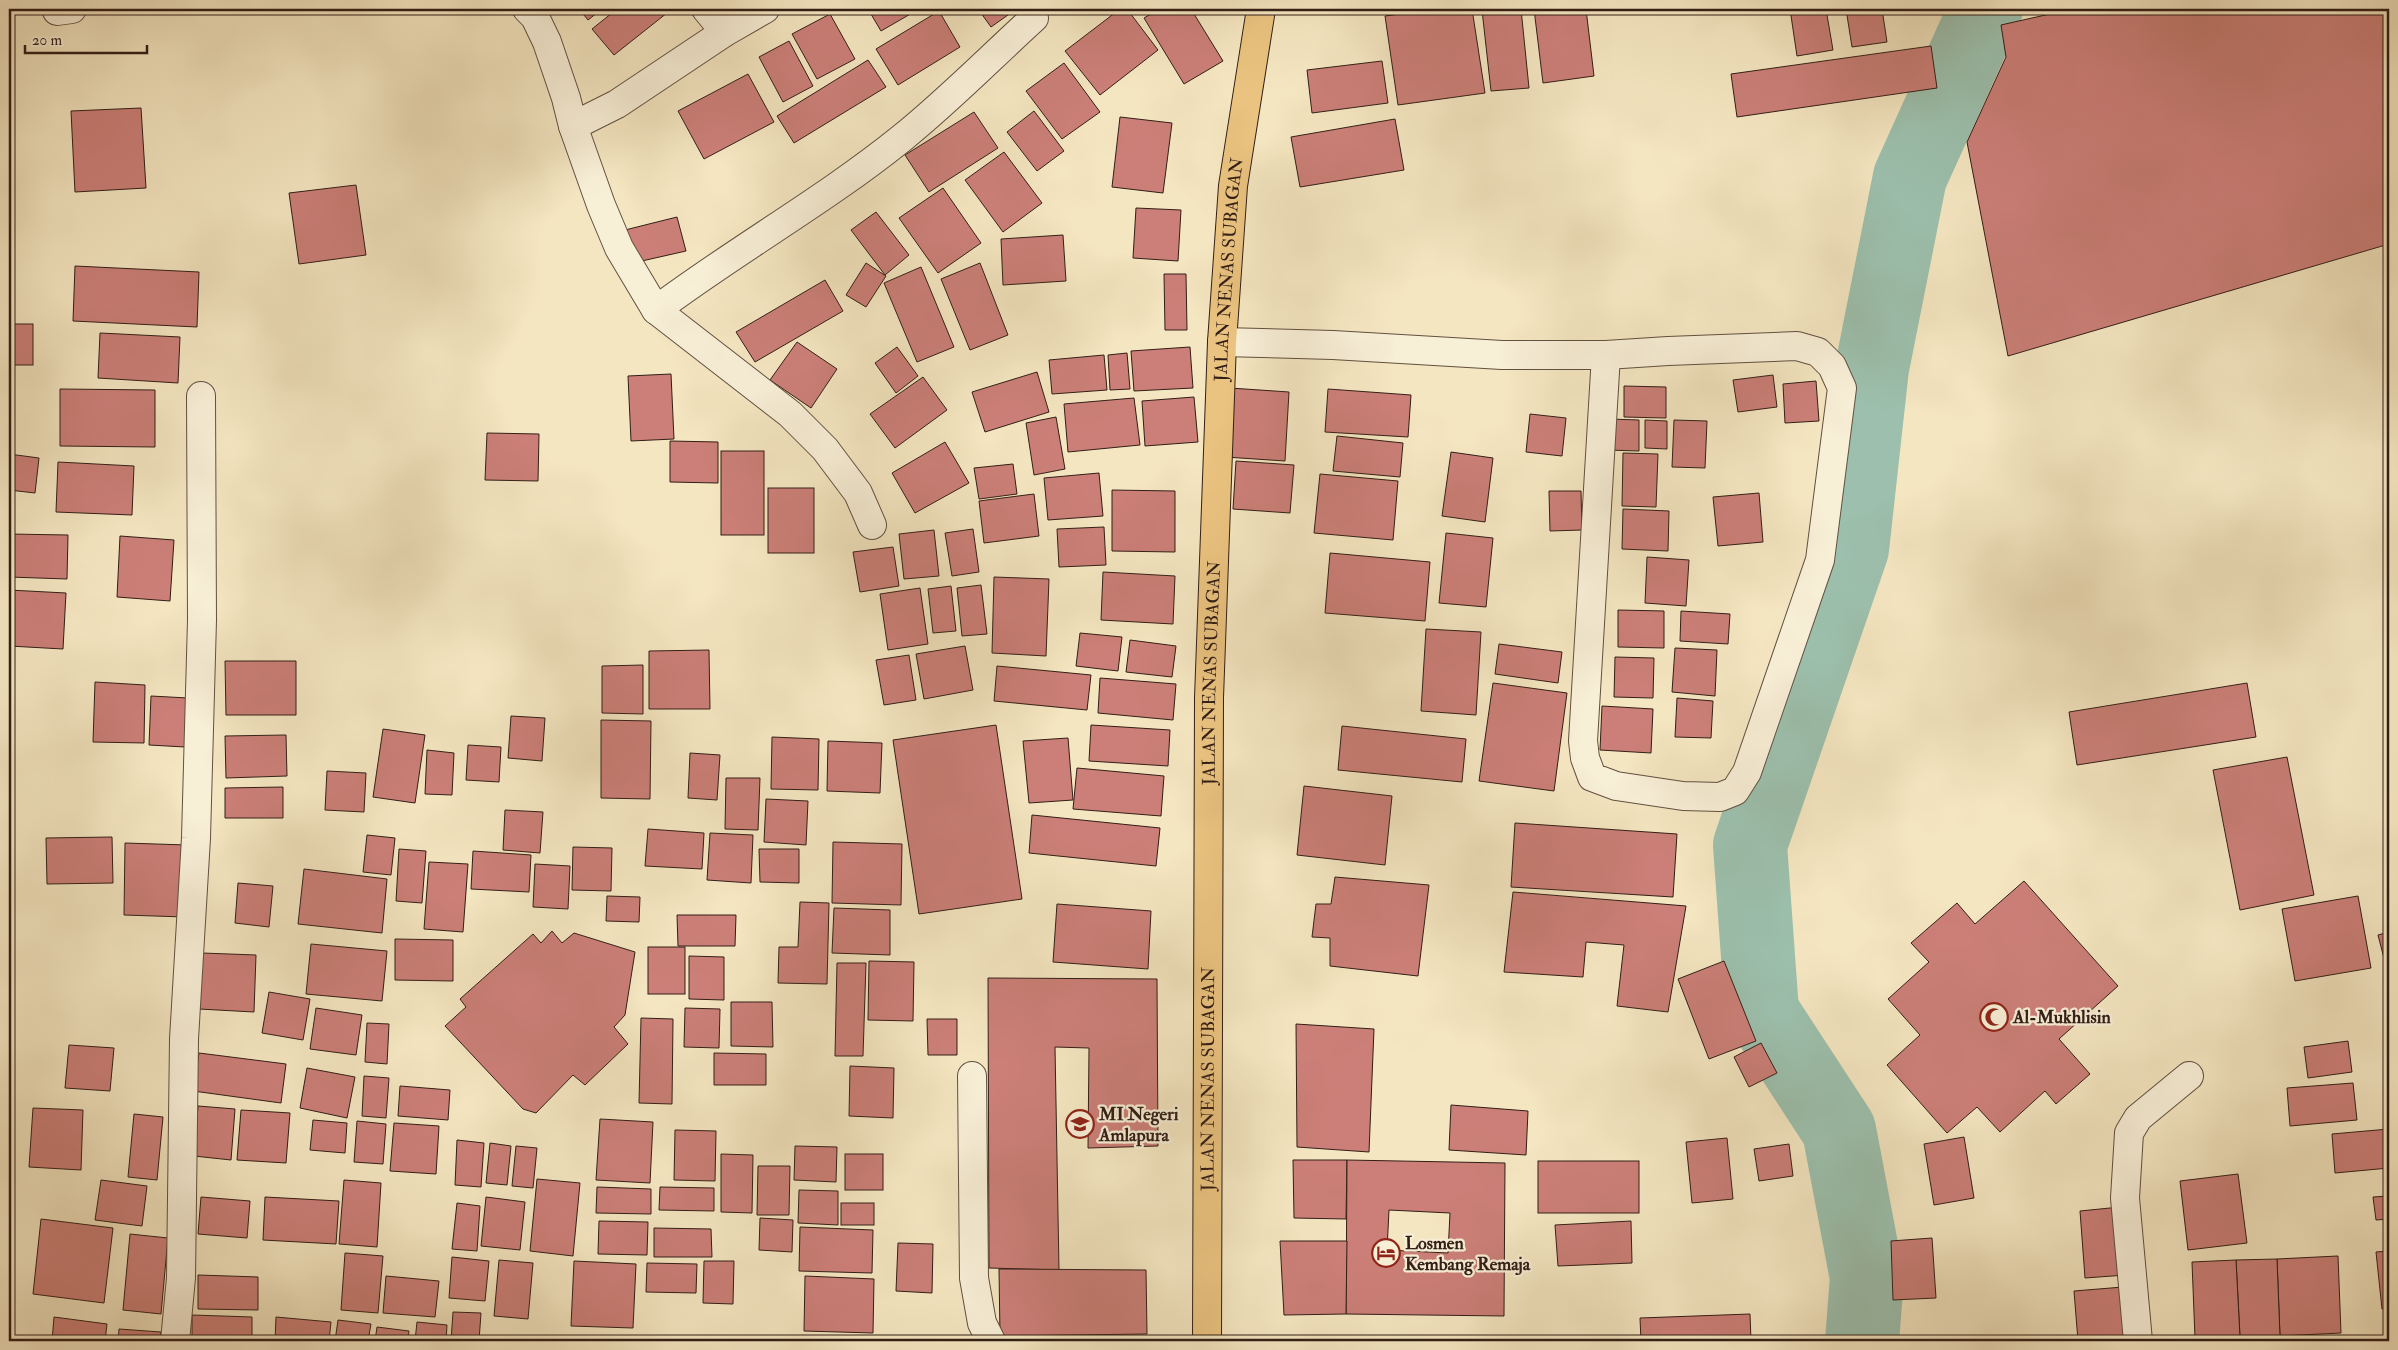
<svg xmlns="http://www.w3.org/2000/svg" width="2398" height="1350" viewBox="0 0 2398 1350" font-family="'IM FELL Double Pica',serif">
  <rect width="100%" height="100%" fill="#f4e6c1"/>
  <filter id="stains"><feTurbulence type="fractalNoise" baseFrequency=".004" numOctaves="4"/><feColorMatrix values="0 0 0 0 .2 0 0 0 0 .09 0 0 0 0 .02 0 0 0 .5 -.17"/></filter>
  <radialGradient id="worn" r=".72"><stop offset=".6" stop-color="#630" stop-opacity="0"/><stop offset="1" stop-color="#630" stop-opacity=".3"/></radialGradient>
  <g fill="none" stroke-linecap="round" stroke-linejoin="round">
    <path stroke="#9cc0ad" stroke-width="74" d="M1862,1341L1867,1278L1839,1130L1762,1012L1750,845L1852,549L1872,368L1910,177L1986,9"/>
  </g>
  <g fill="#cb7f78" stroke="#321e16" fill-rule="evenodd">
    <path d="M579,9H602L588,20Z"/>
    <path d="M617,9H672L614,55L592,29Z"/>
    <path d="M868,9H919L881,31Z"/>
    <path d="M978,9H1014L1015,10L991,27Z"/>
    <path d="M1120,9H1127L1158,50L1100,95L1065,51Z"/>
    <path d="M1159,9H1191L1223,61L1184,84L1144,18Z"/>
    <path d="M1438,9H1472L1485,93L1398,105L1385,16Z"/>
    <path d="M1499,9H1521L1529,88L1491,91L1482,10Z"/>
    <path d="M1534,9H1586L1594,76L1543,83Z"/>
    <path d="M1790,9H1826L1833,50L1797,56Z"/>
    <path d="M1846,9H1882L1887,42L1852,47Z"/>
    <path d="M2072,9H2389V244L2008,356L1967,142L2006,57L2001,25Z"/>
    <path d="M939,11L960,47L898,85L876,49Z"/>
    <path d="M830,14L855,59L817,79L792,34Z"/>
    <path d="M789,41L813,86L783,102L759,57Z"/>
    <path d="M1931,46L1937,88L1737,117L1731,74Z"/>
    <path d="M868,60L886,87L794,143L777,116Z"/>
    <path d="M1382,61L1388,103L1312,113L1307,70Z"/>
    <path d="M1064,63L1100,112L1062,139L1026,91Z"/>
    <path d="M748,74L774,122L704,159L678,111Z"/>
    <path d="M141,108L146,188L75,192L71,111Z"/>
    <path d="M1034,111L1064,151L1037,171L1007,132Z"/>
    <path d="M974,112L998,148L929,192L905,155Z"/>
    <path d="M1120,117L1172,123L1163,193L1112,187Z"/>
    <path d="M1395,119L1404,170L1300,187L1291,137Z"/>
    <path d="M1004,152L1042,203L1003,232L965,180Z"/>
    <path d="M356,185L366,255L299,264L289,193Z"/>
    <path d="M943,188L981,243L938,273L899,218Z"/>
    <path d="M1136,208L1181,210L1178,261L1133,258Z"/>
    <path d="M876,212L909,255L885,275L851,230Z"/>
    <path d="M677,217L686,251L633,263L625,230Z"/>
    <path d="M1063,235L1066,281L1003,285L1001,239Z"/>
    <path d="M866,263L886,276L866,307L846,295Z"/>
    <path d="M980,263L1008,335L970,350L941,279Z"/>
    <path d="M75,266L199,272L197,327L73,321Z"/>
    <path d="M921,267L954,347L917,362L884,283Z"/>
    <path d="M1164,274H1186L1187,330H1165Z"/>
    <path d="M825,280L843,311L755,362L736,332Z"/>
    <rect x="9" y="324" width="24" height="41"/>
    <path d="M100,333L180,337L178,383L98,378Z"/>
    <path d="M797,342L837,369L811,408L770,380Z"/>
    <path d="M897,347L918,376L896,393L875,363Z"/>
    <path d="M1190,347L1193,388L1134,391L1131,351Z"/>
    <path d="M1127,353L1130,389L1110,390L1108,355Z"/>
    <path d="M1104,355L1107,390L1052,394L1049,360Z"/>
    <path d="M1037,372L1049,412L985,432L972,392Z"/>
    <path d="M671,374L674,439L631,441L628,376Z"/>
    <path d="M1773,375L1777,407L1738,412L1733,380Z"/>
    <path d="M923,377L947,410L895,448L870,414Z"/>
    <path d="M1816,381L1819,421L1785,423L1783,384Z"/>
    <path d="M1624,386L1666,387V418L1624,417Z"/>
    <path d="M1230,388L1289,392L1285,461L1225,457Z"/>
    <path d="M60,389L155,390V447L60,446Z"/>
    <path d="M1328,389L1411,395L1408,437L1325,432Z"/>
    <path d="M1194,397L1198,442L1145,446L1142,401Z"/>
    <path d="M1134,398L1140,445L1068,452L1064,404Z"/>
    <path d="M1530,414L1566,418L1562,456L1526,452Z"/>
    <path d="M1056,417L1065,469L1034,475L1026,423Z"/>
    <path d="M1609,419L1639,420V451L1608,450Z"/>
    <path d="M1645,420L1667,421V449L1645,448Z"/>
    <path d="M1674,420L1707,421L1705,468L1672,467Z"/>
    <path d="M487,433L539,434L538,481L485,480Z"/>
    <path d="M1337,436L1403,443L1400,477L1333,471Z"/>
    <path d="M670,441L718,442V483L670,482Z"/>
    <path d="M945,442L969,483L915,513L892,473Z"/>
    <rect x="721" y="451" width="43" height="84"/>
    <path d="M1451,452L1493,458L1485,522L1442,516Z"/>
    <path d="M1623,453L1658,454L1656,507L1622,506Z"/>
    <path d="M9,454L39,458L35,493L9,490Z"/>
    <path d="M1236,461L1294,465L1290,513L1233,509Z"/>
    <path d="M58,462L134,466L132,515L56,512Z"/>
    <path d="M1013,464L1017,494L979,499L974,468Z"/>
    <path d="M1099,473L1103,516L1048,520L1044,478Z"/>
    <path d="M1320,474L1398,481L1393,540L1314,533Z"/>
    <rect x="768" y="488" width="46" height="65"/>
    <path d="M1112,490L1175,491V552L1112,551Z"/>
    <path d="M1549,491H1581L1582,530L1550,531Z"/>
    <path d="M1759,493L1763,542L1718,546L1713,497Z"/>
    <path d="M1034,494L1039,536L984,543L979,501Z"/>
    <path d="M1623,509L1669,511L1668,551L1622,549Z"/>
    <path d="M1104,527L1106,565L1059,567L1057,529Z"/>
    <path d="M973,529L979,572L952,576L945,533Z"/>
    <path d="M934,530L939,576L904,579L899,534Z"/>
    <path d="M1446,533L1493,538L1486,607L1439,603Z"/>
    <path d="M9,534L68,535L67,579L9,577Z"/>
    <path d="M120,536L174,540L170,601L117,597Z"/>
    <path d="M893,547L899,586L860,592L853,552Z"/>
    <path d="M1330,553L1430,562L1425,621L1325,613Z"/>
    <path d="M1647,557L1689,560L1686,606L1645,603Z"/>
    <path d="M1103,572L1175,576L1173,624L1101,620Z"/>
    <path d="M994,577L1049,579L1046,656L992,653Z"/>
    <path d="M981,585L987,634L962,636L957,588Z"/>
    <path d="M951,586L956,631L933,633L928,589Z"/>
    <path d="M920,588L928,644L888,650L880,594Z"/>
    <path d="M9,590L66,593L63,649L9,646Z"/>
    <path d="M1618,610L1664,611V648L1618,647Z"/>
    <path d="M1681,611L1730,614L1728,644L1680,641Z"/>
    <path d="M1426,629L1481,632L1476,715L1421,711Z"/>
    <path d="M1080,633L1122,637L1118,671L1076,666Z"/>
    <path d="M1130,640L1176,646L1172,677L1126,672Z"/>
    <path d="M1499,644L1562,652L1558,683L1495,674Z"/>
    <path d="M965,646L973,690L924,699L916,654Z"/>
    <path d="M1675,648L1717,650L1715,696L1672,692Z"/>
    <path d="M709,650L710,709H649V651Z"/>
    <path d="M909,655L916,700L884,705L876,660Z"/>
    <path d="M1615,657L1654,658L1653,698L1614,697Z"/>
    <path d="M225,661H296V715H226Z"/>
    <path d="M643,665V714L602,713V666Z"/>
    <path d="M997,666L1091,675L1087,710L994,701Z"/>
    <path d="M1100,678L1176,684L1173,720L1098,713Z"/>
    <path d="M95,682L145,685L144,743L93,742Z"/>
    <path d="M1493,683L1567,693L1554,791L1479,781Z"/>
    <path d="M2247,683L2256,737L2077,765L2069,712Z"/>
    <path d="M151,696L188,698L185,747L149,745Z"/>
    <path d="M1677,698L1713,701L1711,738L1675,737Z"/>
    <path d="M1602,706L1653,709L1651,753L1600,750Z"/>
    <path d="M511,716L545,718L542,761L508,758Z"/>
    <path d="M601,720L651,721L650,799L601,798Z"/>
    <path d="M996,725L1022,899L919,914L893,740Z"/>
    <path d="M1091,725L1170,730L1168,766L1089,761Z"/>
    <path d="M1342,726L1466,739L1462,782L1338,770Z"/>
    <path d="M383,729L425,735L415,803L373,797Z"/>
    <path d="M286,735L287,776L226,778L225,736Z"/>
    <path d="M772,737L819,739L818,790L771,789Z"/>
    <path d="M1068,738L1073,800L1029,803L1023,741Z"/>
    <path d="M828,741L882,743L880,793L827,791Z"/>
    <path d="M468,745L501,747L499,782L466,780Z"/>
    <path d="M427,750L454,753L452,795L425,794Z"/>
    <path d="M690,753L720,755L717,800L688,798Z"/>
    <path d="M2287,757L2314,895L2240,910L2213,770Z"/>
    <path d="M1077,768L1164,776L1161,816L1073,809Z"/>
    <path d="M327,771L366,773L364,812L325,810Z"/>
    <path d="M726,778H760L758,830L725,829Z"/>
    <path d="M1304,786L1392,796L1385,865L1297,855Z"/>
    <path d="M283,787V818H225V788Z"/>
    <path d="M766,799L808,801L806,845L764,842Z"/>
    <path d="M505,810L543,812L540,853L503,850Z"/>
    <path d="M1032,815L1160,828L1156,866L1029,853Z"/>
    <path d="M1515,823L1677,834L1673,897L1511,887Z"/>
    <path d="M648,829L704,833L702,869L645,866Z"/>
    <path d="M710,833L753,835L751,883L707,880Z"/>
    <path d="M367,835L395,838L391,875L363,872Z"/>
    <path d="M112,837L113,883L47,884L46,838Z"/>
    <path d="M833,842L902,844L901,905L832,903Z"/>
    <path d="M125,843L187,845L185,917L124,915Z"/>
    <path d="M573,847L612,848L611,891L572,890Z"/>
    <path d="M399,849L426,851L422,903L396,901Z"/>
    <path d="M759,849H799V883L760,882Z"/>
    <path d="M473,851L531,855L529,892L471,889Z"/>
    <path d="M429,862L468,864L463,932L424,929Z"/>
    <path d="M535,864L570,866L568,909L533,907Z"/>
    <path d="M304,869L387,879L382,933L298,924Z"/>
    <path d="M1335,877L1429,885L1418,976L1330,966V938L1312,937L1316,904H1331Z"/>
    <path d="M2024,881L2118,986L2059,1039L2090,1074L2056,1104L2045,1091L2000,1132L1977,1107L1947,1133L1887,1065L1920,1035L1888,999L1929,962L1911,943L1957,903L1975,924Z"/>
    <path d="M238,883L273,886L269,927L235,923Z"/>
    <path d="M1513,892L1686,906L1668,1012L1617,1006L1624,945L1586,942L1583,977L1504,972Z"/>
    <path d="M607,896L640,897L639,922L606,921Z"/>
    <path d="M2358,896L2371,968L2295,981L2282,909Z"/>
    <path d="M800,902L829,903L827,984L778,983L779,947H798Z"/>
    <path d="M1057,904L1151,911L1148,969L1053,962Z"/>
    <path d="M834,908L890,910V955L832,953Z"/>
    <path d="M677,915H736L735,946H678Z"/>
    <path d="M552,931L562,943L574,933L635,952L625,1015L614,1027L628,1044L585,1085L573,1075L536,1113L523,1109L445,1026L466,1007L460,999L533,934L541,943Z"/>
    <path d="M2389,932V969L2387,970L2378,935Z"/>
    <path d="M395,939L453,940V981L395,980Z"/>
    <path d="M311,944L387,951L382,1001L306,994Z"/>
    <rect x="648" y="947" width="37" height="47"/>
    <path d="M202,953L256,955L254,1012L199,1009Z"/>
    <path d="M689,956L724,957V1000L689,999Z"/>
    <path d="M869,961L914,962L913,1021L868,1020Z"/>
    <path d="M1724,961L1756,1041L1709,1059L1678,979Z"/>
    <path d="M837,963H866L863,1056H835Z"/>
    <path d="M988,978L1157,979L1158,1146L1088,1148L1089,1048L1055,1047L1059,1270L989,1268Z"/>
    <path d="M269,992L310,999L303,1040L262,1033Z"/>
    <path d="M731,1002H772L773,1047L731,1046Z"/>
    <path d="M316,1008L362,1015L356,1055L310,1049Z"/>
    <path d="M685,1008L720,1009L719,1048L684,1047Z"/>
    <path d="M641,1018L673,1019L672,1104L639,1103Z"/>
    <path d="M927,1019H957V1055H928Z"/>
    <path d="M367,1023L389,1024L387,1064L365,1062Z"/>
    <path d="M1296,1024L1374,1029L1369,1152L1297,1147Z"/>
    <path d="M2348,1041L2352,1072L2308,1078L2304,1047Z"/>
    <path d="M1761,1043L1777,1073L1749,1087L1734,1057Z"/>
    <path d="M69,1045L114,1048L110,1091L65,1088Z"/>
    <path d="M199,1053L286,1064L281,1103L193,1091Z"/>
    <path d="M714,1053L766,1054V1085H714Z"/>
    <path d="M850,1066L894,1068L893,1118L849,1116Z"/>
    <rect x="9" y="1068" width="5" height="42"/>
    <path d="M307,1068L355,1077L347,1118L300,1108Z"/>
    <path d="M364,1076L389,1078L386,1118L362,1116Z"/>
    <path d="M2353,1083L2357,1120L2290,1126L2287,1088Z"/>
    <path d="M400,1086L450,1090L448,1120L398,1116Z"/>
    <path d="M1451,1105L1528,1111L1526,1155L1449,1150Z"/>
    <path d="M198,1106L235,1109L231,1160L194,1156Z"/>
    <path d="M33,1108L83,1110L81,1170L29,1167Z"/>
    <path d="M241,1110L290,1113L286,1163L237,1160Z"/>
    <path d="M134,1114L163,1117L157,1180L128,1177Z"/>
    <path d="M600,1119L653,1122L650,1183L596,1180Z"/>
    <path d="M313,1120L347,1123L345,1153L310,1150Z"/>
    <path d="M357,1121L386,1124L383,1164L354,1162Z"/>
    <path d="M394,1123L439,1126L436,1174L390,1171Z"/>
    <path d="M2389,1129V1168L2335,1173L2332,1134Z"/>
    <path d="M675,1130L716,1131L715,1181L674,1180Z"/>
    <path d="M1964,1137L1974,1198L1934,1205L1924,1144Z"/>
    <path d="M1727,1138L1733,1199L1692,1203L1686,1142Z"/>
    <path d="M457,1140L484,1143L481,1187L455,1185Z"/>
    <path d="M490,1143L511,1146L507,1185L486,1183Z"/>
    <path d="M1789,1144L1793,1176L1759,1181L1754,1149Z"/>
    <path d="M516,1146L537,1148L533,1188L512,1186Z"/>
    <path d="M795,1146L837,1147L836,1182L794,1180Z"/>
    <path d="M721,1154L753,1155L752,1213L721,1212Z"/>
    <rect x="845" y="1154" width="38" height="36"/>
    <path d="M1293,1160H1347L1346,1219L1294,1218Z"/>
    <path d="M1347,1160L1505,1163L1504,1316L1346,1314ZM1389,1210L1450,1213L1448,1253L1387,1250Z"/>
    <rect x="1538" y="1161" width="101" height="52"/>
    <path d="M758,1166H790L789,1215H757Z"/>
    <path d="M2238,1174L2247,1243L2188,1250L2180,1181Z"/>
    <path d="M537,1179L580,1183L573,1256L530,1251Z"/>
    <path d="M101,1180L147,1186L142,1226L95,1220Z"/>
    <path d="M344,1180L381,1183L377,1247L339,1244Z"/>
    <path d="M597,1187L651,1189V1214L596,1213Z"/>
    <path d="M660,1187L714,1188V1211L659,1210Z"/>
    <path d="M799,1190L838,1191V1225L798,1223Z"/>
    <path d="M2389,1196V1219L2376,1220L2373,1197Z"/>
    <path d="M201,1197L250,1201L247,1238L198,1234Z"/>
    <path d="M265,1197L339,1201L336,1244L263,1240Z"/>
    <path d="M486,1197L525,1202L520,1250L481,1246Z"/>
    <path d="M457,1203L480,1206L477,1251L452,1249Z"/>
    <rect x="841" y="1203" width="33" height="22"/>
    <path d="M2120,1207L2126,1275L2085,1278L2080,1211Z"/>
    <path d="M760,1218L793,1220L792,1252L759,1250Z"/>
    <path d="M41,1219L113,1228L104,1303L33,1294Z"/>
    <path d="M599,1221L648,1222L647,1255L598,1254Z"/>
    <path d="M1631,1221L1632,1263L1558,1266L1555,1225Z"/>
    <path d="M800,1227L873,1230L872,1273L799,1271Z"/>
    <path d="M654,1228L711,1229L712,1257H654Z"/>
    <path d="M130,1234L168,1238L161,1314L123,1310Z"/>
    <path d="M1932,1238L1936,1298L1893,1300L1891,1241Z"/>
    <path d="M1280,1241H1347L1346,1314L1284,1315Z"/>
    <path d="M898,1243L933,1244L932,1293L896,1291Z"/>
    <path d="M2389,1251V1308L2382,1309L2376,1252Z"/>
    <path d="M345,1253L383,1256L378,1313L341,1310Z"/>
    <path d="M2338,1256L2341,1333L2280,1336L2277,1259Z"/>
    <path d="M452,1257L489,1261L485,1301L449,1298Z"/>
    <path d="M2277,1259L2280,1336L2240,1337L2236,1260Z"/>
    <path d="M499,1260L533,1263L528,1319L494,1316Z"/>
    <path d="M2236,1260L2240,1337L2195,1338L2192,1262Z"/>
    <path d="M574,1261L636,1264L633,1328L571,1326Z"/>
    <path d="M704,1261H734L733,1304L703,1303Z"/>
    <path d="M647,1263L697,1264L696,1293L646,1292Z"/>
    <path d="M999,1269L1146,1270L1147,1334L1000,1336Z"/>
    <path d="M198,1275L258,1277V1310L198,1309Z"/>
    <path d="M386,1276L439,1281L435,1317L383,1313Z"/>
    <path d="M805,1276L874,1279L873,1333L804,1331Z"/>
    <path d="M2123,1287L2127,1341H2078L2074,1291Z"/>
    <path d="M453,1312L481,1313L479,1341H451Z"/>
    <path d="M1750,1314L1751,1341H1641L1640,1318Z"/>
    <path d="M192,1315L252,1317V1341H192Z"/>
    <path d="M54,1317L107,1324L105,1341H52Z"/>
    <path d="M276,1317L331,1322L329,1341H275Z"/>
    <path d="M338,1320L371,1324L368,1341H335Z"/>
    <path d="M417,1322L447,1325L446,1341H415Z"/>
    <path d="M377,1327L409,1331L408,1341H375Z"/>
    <path d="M119,1329L161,1332L160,1341H118Z"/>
    <path d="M1091,1338L1143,1339V1341H1091Z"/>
  </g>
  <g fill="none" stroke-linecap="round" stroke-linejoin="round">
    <defs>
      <g id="minor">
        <path d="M527,9L535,17L547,42L566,98L573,126L601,205L619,248L656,310L790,414L825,449L858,493L872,525"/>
        <path d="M706,9L725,32"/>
        <path d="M57,11L72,9"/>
        <path d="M573,126L617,104L725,32L765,9"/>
        <path d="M656,310C736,250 824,201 902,138C948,101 990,58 1034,18"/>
        <path d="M1222,342L1333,345L1502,355H1606L1668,351L1797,346L1818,352L1832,366L1842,388L1820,560L1747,772L1735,791L1720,797L1683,796L1616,786L1592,777L1585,758L1583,741L1606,355"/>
        <path d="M972,1076L974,1278L982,1323L991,1341"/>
        <path d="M175,1341L181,1278L184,1039L196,838L202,620L201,396"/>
        <path d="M2138,1341L2125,1198L2129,1133L2138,1118L2189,1076"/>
      </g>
      <g id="major">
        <path id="s1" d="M1207,1341L1209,698L1222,342L1233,186L1261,9"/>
      </g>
    </defs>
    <use href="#minor" stroke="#625041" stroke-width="30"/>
    <use href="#major" stroke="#321e16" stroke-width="30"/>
    <use href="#minor" stroke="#f8efd7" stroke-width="28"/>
    <use href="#major" stroke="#eac380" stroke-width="28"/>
  </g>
  <defs>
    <symbol id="mosque-ring" viewBox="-11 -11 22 22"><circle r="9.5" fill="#f8efd7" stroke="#8f2418" stroke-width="1.5"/><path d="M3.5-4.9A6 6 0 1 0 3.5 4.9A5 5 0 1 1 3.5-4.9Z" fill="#8f2418"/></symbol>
    <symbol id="school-ring" viewBox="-11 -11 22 22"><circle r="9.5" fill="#f8efd7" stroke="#8f2418" stroke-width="1.5"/><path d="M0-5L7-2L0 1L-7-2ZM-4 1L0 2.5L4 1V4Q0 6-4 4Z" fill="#8f2418"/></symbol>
    <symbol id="hotel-ring" viewBox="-11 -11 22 22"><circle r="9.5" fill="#f8efd7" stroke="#8f2418" stroke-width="1.5"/><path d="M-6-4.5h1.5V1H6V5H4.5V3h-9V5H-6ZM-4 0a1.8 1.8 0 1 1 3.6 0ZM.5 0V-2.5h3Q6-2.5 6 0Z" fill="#8f2418"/></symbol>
  </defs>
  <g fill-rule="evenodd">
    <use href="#mosque-ring" x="1978" y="1001" width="32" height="32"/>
    <use href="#school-ring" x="1064" y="1108" width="32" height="32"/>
    <use href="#hotel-ring" x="1370" y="1237" width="32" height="32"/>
  </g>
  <g text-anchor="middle" stroke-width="4.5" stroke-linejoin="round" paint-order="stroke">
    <g font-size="18" fill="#321e16" stroke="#f8efd7">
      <text dy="6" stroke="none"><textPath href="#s1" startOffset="1072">JALAN NENAS SUBAGAN</textPath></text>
      <text dy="6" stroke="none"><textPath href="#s1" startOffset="668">JALAN NENAS SUBAGAN</textPath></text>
      <text dy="6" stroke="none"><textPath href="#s1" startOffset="262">JALAN NENAS SUBAGAN</textPath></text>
    </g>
    <g font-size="18" font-weight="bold" fill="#321e16" stroke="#f8efd7" text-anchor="start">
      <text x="2013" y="1023">Al-Mukhlisin</text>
      <text x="1099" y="1120">MI Negeri<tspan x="1099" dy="21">Amlapura</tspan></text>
      <text x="1405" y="1249">Losmen<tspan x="1405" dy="21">Kembang Remaja</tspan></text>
    </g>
  </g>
  <rect width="2398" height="1350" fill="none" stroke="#f4e6c1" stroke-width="30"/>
  <rect x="10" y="10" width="2378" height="1330" fill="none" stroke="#321e16" stroke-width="2.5"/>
  <rect x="15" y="15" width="2368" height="1320" fill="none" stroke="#321e16"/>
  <path d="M25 45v8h122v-8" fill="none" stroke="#321e16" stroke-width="2.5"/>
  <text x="32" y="45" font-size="15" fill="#321e16" stroke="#f8efd7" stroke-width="4" paint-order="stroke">20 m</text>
  <rect width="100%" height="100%" filter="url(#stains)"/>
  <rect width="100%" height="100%" fill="url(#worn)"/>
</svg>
